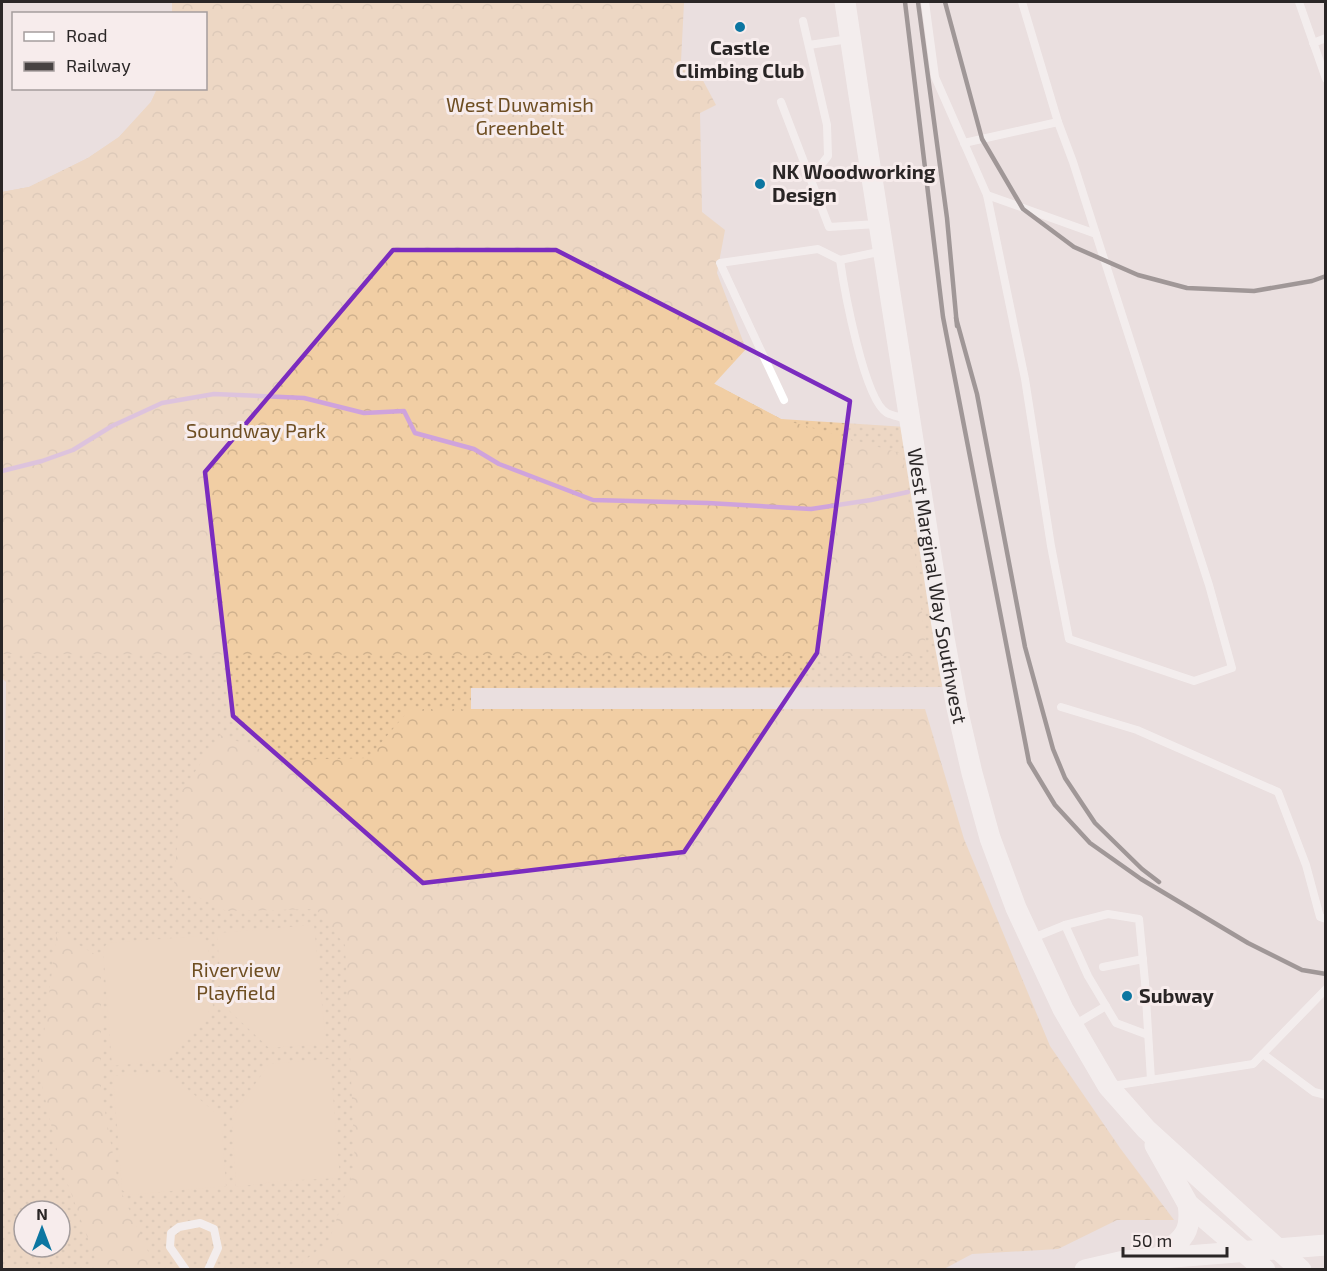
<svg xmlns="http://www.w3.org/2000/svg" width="1327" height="1271" viewBox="0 0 1327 1271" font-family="'Exo 2',sans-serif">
  <defs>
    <pattern id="grass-dots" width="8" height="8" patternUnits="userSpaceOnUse" patternTransform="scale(1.5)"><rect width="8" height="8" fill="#f1cea4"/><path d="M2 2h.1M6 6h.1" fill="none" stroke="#cfb18d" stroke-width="1.8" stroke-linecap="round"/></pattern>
    <pattern id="forest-crowns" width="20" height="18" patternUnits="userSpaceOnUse" patternTransform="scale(1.5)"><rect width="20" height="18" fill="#f1cea4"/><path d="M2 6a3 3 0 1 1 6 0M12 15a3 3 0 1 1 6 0" fill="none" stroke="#cfb18d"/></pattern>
  </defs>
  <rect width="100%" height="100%" fill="#eadfdf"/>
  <path fill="url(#grass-dots)" fill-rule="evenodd" d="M157,89L781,419L906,427L948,687L471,688L470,1024L429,1269H2V938L6,682L2,678V192L29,187L88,158L119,137L151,102ZM24,1211H60V1247H24Z"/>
  <g fill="url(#forest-crowns)">
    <path d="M172,2H684L681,61L699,73L716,105L700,113L702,212L725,230L717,273L746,349L714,384L781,419L903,454L927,656L2,654V192L29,187L88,158L119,137L151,102L157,89L206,88V14L172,13Z"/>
    <path d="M410,709H925L964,839L1050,1046L1120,1148L1174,1220H1117L1058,1249L972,1254L944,1269H294L329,1241L355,1166L345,945L316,909L226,911L174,885L181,792L220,735L290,760L368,758Z"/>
    <path d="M57,932L101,958V1090L119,1187L156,1269H99L60,1163L39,1072Z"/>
  </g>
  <g fill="#f1cea4">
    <path d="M314,925L326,1044L269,1048L222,1004L217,933Z"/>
    <path d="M201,936L208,942L213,1007L169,1060L112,1066L103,948L108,943Z"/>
    <path d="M330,1059L340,1178L281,1181L236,1187L232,1117L269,1064Z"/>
    <path d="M167,1072L221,1117L226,1186L129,1195L122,1190L113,1076Z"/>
  </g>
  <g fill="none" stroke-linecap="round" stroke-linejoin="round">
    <path stroke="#cfa3dc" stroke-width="4.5" d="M2,471L42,461L73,450L112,426L162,403L214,394L304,398L364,413L404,411L415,433L474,449L499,464L593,500L708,503L811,509L871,500L908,492"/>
    <g stroke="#fff" stroke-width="8">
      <path d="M925,2L935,77L987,195"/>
      <path d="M1299,2L1326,79"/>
      <path d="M803,21L827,125L828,156L810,179"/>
      <path d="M1313,43L1326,38"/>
      <path d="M809,45L849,39"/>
      <path d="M781,102L829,227L877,224"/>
      <path d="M1058,122L1073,162L1096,234"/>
      <path d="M964,143L1058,122L1022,2"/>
      <path d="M987,195L1096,234L1209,585L1232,668L1194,681L1069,639L1051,546L1025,379Z"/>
      <path d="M840,260C844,288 864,400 887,413C893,416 902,417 909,420"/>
      <path d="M784,400L720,263L818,249L840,260L883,251"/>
      <path d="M1061,707L1137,730L1278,792L1306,865L1320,917L1326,919"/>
      <path d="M1065,925L1088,976L1116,1023L1148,1035"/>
      <path d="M1033,938L1065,925L1108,914L1139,919L1145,982L1151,1080"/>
      <path d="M1103,967L1143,959"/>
      <path d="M1074,1025L1106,1006"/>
      <path d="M1263,1054L1314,1092L1326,1095"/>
      <path d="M1112,1086L1253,1064L1326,989"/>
      <path d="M186,1270L170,1247L171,1233L179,1227L200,1223L214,1229L218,1248L208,1270"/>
    </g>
    <g stroke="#fff" stroke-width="21">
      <path id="s1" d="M845,2L858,89L944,638L957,708L972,773L990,838L1016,908L1063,1009L1108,1086L1146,1129L1301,1270"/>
      <path d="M1155,1145L1188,1204L1265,1270"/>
      <path d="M1157,1259C1179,1241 1193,1236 1188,1204"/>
      <path d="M1085,1270L1124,1261L1326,1245"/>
    </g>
    <g stroke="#474242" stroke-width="4.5">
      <path d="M905,2L943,317L1029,762L1055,805L1090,843L1141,879L1248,943L1302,970L1326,974"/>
      <path d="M918,2L947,218L957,326"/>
      <path d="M945,2L982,139L1023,209L1074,247L1138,275L1187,288L1254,291L1312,281L1326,276"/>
      <path d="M956,318L977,394L1025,647L1053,749L1065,778L1095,823L1142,869L1159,882"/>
    </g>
  </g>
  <path d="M0 0H1327V1271H0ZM393,250H556L850,401L817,653L684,852L423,883L233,716L205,472Z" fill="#eadfdf" fill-opacity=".55" fill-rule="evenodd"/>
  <path fill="none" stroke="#7b2cbf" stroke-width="4.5" stroke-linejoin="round" d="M393,250H556L850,401L817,653L684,852L423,883L233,716L205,472Z"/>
  <g fill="#0c76a1" stroke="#f7ecec" stroke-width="2">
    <circle cx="740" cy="27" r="6"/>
    <circle cx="760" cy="184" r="6"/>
    <circle cx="1127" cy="996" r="6"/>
  </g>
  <g text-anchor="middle" stroke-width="6" stroke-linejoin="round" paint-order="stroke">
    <g font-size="20" font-weight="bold" fill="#2a2626" stroke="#f7ecec" text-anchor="start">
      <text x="740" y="55" text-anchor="middle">Castle<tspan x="740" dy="23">Climbing Club</tspan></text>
      <text x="772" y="179">NK Woodworking<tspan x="772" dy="23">Design</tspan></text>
      <text x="1139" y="1003">Subway</text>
    </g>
    <g font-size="20" fill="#6e4e22" stroke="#f7ecec">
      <text x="520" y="112">West Duwamish<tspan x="520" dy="23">Greenbelt</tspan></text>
      <text x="256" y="438">Soundway Park</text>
      <text x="236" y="977">Riverview<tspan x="236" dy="23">Playfield</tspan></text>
    </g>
    <g font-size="20" fill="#2a2626" stroke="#f7ecec">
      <text dy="7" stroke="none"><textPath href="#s1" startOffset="591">West Marginal Way Southwest</textPath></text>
    </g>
  </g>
  <rect width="1327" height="1271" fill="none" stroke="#2a2626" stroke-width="6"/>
  <rect x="12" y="12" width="195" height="78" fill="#f7ecec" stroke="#a59d9d" stroke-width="1.5"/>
  <rect x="24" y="32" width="30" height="9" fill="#ffffff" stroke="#a59d9d" stroke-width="1.5"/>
  <text x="66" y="42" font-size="18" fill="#2a2626">Road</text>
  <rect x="24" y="62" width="30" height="9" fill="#474242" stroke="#a59d9d" stroke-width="1.5"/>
  <text x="66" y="72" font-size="18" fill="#2a2626">Railway</text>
  <g transform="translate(42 1229)"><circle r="28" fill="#f7ecec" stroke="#a59d9d" stroke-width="1.5"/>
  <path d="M0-4.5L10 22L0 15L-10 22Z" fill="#0c76a1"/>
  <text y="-9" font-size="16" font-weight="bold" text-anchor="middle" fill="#2a2626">N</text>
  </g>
  <path d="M1123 1247v9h104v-9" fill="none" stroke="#2a2626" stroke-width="3"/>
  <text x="1132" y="1247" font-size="18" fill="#2a2626" stroke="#f7ecec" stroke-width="4.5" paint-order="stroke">50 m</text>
</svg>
